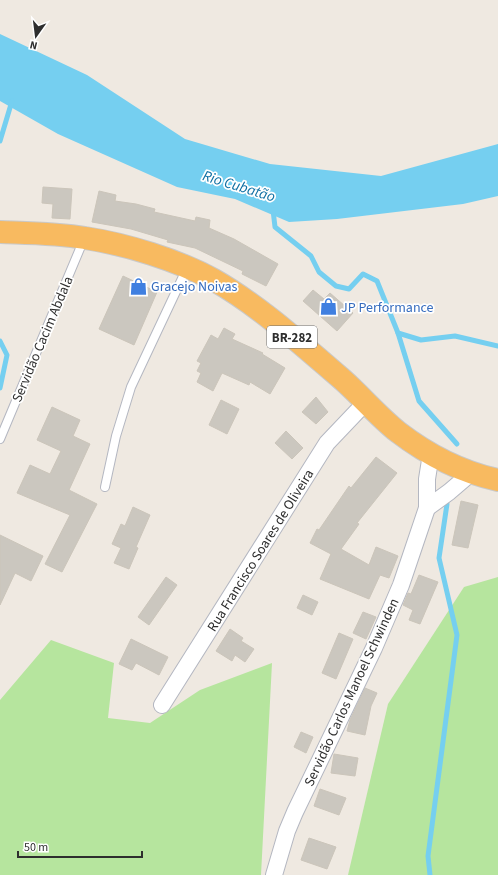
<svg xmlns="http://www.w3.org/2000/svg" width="498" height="875" viewBox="0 0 498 875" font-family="'Source Sans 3',sans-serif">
  <rect width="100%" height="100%" fill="#efe9e1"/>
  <g fill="#b6e59e">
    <path d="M498,577V875H348L388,704L464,587Z"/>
    <path d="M51,640L114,663L108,718L150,723L200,690L272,663L261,875H0V700Z"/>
  </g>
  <path fill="#75cff0" d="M0,34L87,75L185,139L270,164L381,176L498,144V196L463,204L337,219L289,222L235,199L177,187L58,134L0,101Z"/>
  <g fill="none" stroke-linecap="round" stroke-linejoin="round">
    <g stroke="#75cff0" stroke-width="5">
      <path d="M0,141L12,101"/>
      <path d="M273,210L275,227L311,256L319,272L336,286L349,289L363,274L377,281L398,333L421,340L455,336L498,346"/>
      <path d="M398,333L419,401L457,444"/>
      <path d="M0,341L7,355L0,388"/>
      <path d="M430,875L428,856L457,635L439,558L447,504"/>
    </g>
  </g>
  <g fill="#cbc7bf" stroke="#cbc5ba">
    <path d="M43,187L72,189L70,219L52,218L53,204L42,203Z"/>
    <path d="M99,191L116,195L115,201L136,204L155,209L154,212L195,221L196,217L210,220L209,228L234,239L278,264L266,286L242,274L243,271L195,248L167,242L168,240L131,229L92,222Z"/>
    <path d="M123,276L157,292L134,345L99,329Z"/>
    <path d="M313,290L324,299L330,293L353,313L337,331L303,301Z"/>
    <path d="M224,328L235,334L232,339L263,353L262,354L285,368L270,394L250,382L249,385L222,373L213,391L197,382L201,373L197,371L201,363L197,361L211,335L218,339Z"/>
    <path d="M316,397L328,412L316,424L302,412Z"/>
    <path d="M221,400L239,409L227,434L209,425Z"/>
    <path d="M52,407L80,420L73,436L90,444L69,490L97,504L62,572L45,564L70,515L17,493L30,465L50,474L61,451L37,440Z"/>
    <path d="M286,431L303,448L292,459L275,443Z"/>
    <path d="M376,457L397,473L357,523L359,524L341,549L369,565L376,547L398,556L389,578L380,575L369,599L320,579L331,554L310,543L317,529L319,530L349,486L351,488Z"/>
    <path d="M461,501L478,505L468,548L452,545Z"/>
    <path d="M133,507L150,515L136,547L138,548L129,569L114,563L121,548L112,544L121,524L125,526Z"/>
    <path d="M0,535L43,556L31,581L15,573L0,605Z"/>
    <path d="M419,575L438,582L420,624L409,620L413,610L403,605L408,593L411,594Z"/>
    <path d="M166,577L177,585L149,625L138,617Z"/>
    <path d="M303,595L318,602L312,615L297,608Z"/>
    <path d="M363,612L376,617L366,639L353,633Z"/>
    <path d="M230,629L243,638L241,641L254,649L245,662L235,655L232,661L216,651Z"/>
    <path d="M339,633L353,639L336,679L322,673Z"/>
    <path d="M131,639L168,657L159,675L136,663L132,670L119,664Z"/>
    <path d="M365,688L377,693L371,706L365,735L347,731L350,720Z"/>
    <path d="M301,732L313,737L306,753L294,747Z"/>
    <path d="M334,754L358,758L355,776L331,773Z"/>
    <path d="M320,789L346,798L339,815L314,806Z"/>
    <path d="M309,838L336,847L327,869L301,860Z"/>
  </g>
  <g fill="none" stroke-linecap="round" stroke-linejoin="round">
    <defs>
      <g id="service">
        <path d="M0,439L84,239"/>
        <path d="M105,487L116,436L131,387L187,268"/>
      </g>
      <g id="minor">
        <path d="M427,508L449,492L470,474"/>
        <path d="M162,705L327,443L366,402"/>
        <path d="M274,875L287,831L295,812L374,648L401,585L427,508V479L431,454"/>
      </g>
      <path id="trunk" d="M0,232C28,233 57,233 85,238C125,244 178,260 214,280C261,307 302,345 343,380C362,397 378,416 398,432C428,455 461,472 498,480"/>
    </defs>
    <use href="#service" stroke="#b4b7c1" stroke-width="10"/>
    <use href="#minor" stroke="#b4b7c1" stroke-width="18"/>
    <use href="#trunk" stroke="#c9c9c9" stroke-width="24"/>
    <use href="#service" stroke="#fff" stroke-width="8"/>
    <use href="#minor" stroke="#fff" stroke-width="16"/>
    <use href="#trunk" stroke="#f8ba60" stroke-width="22"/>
  </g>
  <defs>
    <symbol id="shop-bare" viewBox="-9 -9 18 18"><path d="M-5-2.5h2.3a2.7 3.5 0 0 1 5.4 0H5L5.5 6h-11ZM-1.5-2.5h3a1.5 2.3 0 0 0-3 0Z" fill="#3f7fe0" stroke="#fff" stroke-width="2.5" paint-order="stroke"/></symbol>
  </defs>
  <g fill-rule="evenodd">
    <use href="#shop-bare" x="126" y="274" width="25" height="25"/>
    <use href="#shop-bare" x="316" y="294" width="25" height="25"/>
  </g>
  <g text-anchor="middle" stroke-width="3.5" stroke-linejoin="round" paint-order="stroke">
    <rect fill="#fff" stroke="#6d6d6d" stroke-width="1" x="267" y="326" width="50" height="22" rx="3"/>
    <g font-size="13" font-weight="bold" fill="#2e2e2e">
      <text x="292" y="342">BR-282</text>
    </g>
    <g font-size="14" fill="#366cbe" stroke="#fff" text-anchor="start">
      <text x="151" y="291">Gracejo Noivas</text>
      <text x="341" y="312">JP Performance</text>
    </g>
    <g font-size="14" fill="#2e2e2e" stroke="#fff">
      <text transform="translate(42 339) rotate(-67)" y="5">Servidão Cacim Abdala</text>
      <text transform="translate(260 550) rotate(-58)" y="5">Rua Francisco Soares de Oliveira</text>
      <text transform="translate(351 692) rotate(-65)" y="5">Servidão Carlos Manoel Schwinden</text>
    </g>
    <g font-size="15" font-style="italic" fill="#0d6fa3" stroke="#fff">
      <text transform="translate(239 186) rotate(17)" y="5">Rio Cubatão</text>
    </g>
  </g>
  <g transform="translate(36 36) rotate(194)" stroke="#ffffff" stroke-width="3" paint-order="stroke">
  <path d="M0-3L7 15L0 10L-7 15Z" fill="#2e2e2e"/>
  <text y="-6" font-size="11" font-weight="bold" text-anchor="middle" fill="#2e2e2e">N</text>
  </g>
  <path d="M18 851v6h124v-6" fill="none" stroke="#2e2e2e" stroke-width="2"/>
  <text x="24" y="851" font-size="12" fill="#2e2e2e" stroke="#ffffff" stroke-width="3" paint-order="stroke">50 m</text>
</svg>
